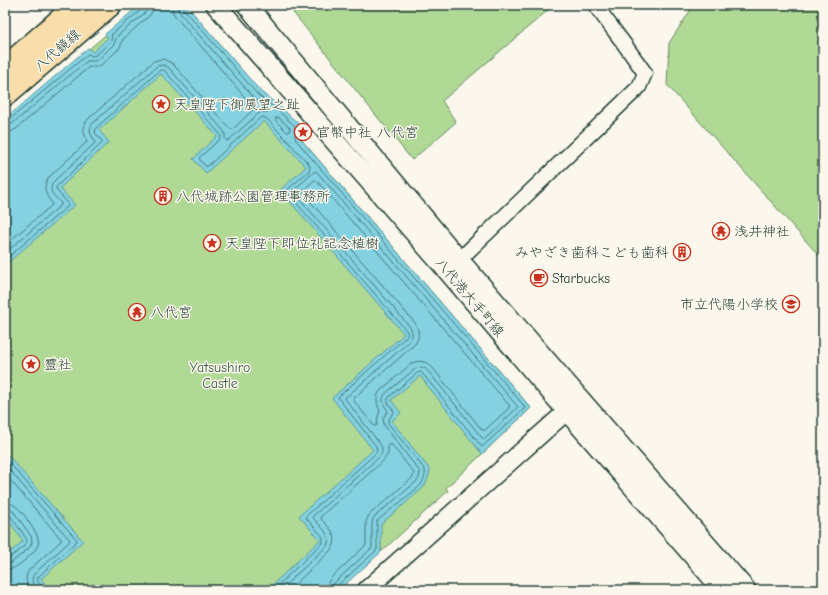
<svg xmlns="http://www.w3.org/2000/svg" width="828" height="595" viewBox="0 0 828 595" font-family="'Comic Neue','Klee One',sans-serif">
  <rect width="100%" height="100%" fill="#fbf7ec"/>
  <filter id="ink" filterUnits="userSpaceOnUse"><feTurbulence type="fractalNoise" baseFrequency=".025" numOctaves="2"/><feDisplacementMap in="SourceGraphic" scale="8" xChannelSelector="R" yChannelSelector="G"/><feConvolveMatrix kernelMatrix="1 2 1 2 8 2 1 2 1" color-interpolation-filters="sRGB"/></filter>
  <g filter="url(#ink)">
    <g fill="#b0d996" stroke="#688b65">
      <path d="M141,5H186L531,408L446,488L448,491L381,552V548L336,590H5V120Z"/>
      <path d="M287,5H554L442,101L456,122L412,160Z"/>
      <path d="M694,5H823V259H822L667,85L669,43Z"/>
    </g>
    <g fill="#83d1e1" stroke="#5b969c">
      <path d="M140,5H186L261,92L279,106L300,125L299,137L531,408L482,454L420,376L391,400L401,413L392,421L430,470C429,477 427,482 423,488L381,524V552L339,590H267L320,540L299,516L373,450L332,398L404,334L280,190L306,167L264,121L206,173L193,159L217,136L161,74L99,130L109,142L60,188L75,205L5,265V119L88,48L93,52L108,38L105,34Z"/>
      <path d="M5,452L83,541L41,579L50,590H5V557L23,541L5,515Z"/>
    </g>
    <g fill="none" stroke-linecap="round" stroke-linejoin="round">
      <g stroke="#477879" stroke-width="1">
        <path d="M183,5L184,9L258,95L276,109L295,126V136L296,140L525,407L524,409L482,447L422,373L420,372L417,373L389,397C385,403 392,407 394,412L389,419L388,423L425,470C426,476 423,481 420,486L377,521V550L338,585L337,590"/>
        <path d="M276,118H279L290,128L289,132H287L276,121Z"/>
        <path d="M5,121L9,120L87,55L88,54L92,56L96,55L111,41L112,34L141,10L142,5"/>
        <path d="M5,126H9L12,124L87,61H94L99,59L114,44L117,36L145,13L147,9V5"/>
        <path d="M5,133L10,132L16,129L89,67H96L101,65L118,50L121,45L123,39L150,15L153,10V5"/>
        <path d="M315,180L317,181L509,405V408L485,430H482L432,367C426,361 420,360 412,363L380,391C375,398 377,404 380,411L378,416L377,425L376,426H374L354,401V398L415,344C420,337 419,330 415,323L303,193V191Z"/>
        <path d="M5,245L52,205V203C45,195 42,186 49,177L87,142C85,133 81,130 87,120L154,61L163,59L172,63L230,129H233L254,109V106L249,102L175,16L172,10V5"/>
        <path d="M5,253L61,205V203C54,196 47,191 54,181L95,143V141C91,135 88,131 92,124L157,66L164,65L169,68L223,130L225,134V139L227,141L229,140L258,114L261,112H268V109L254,98L180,13L178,9V5"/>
        <path d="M5,260L68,206V203L57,191L56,187L102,143V141L95,133L96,128L160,70H163L165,71L220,134L221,137L220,139L199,158L200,160L205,166H208L260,118L263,117L267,119L309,164L310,167L309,171L287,190V192L406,330L408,334L406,337L338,397L339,399L376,446L377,451L376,453L306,516V518L323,537V542L273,590"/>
        <path d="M5,458L77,540L76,542L38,577C36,582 41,586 45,590"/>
        <path d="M5,465L70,540L69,542L34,574C30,581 33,585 38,590"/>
        <path d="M5,474L61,539V541L29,570C25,577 25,584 30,590"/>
        <path d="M5,502C20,503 28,522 36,533C38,537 39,541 38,545C36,552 18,567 11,569C9,570 8,570 5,570"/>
        <path d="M5,508L10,509L14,512L31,536L32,541L31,545L28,549L11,563L5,564"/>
        <path d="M5,513L8,514L10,515L26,538L27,541C25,547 11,558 5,559"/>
        <path d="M280,590L326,547C334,536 320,526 313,518V516L379,457C383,453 383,448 380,444L346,400L345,398L410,341C413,336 413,332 410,327L294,192V190L315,171L317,172L518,407L485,439H483L428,371C424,367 420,366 415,369L386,393C380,400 384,405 388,411L383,418L384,425L420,472L419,478L416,482L373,518L372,524V548L335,582L333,585L332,590"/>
        <path d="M289,590L330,551C341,538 331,529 321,519V516L383,461L388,454V445L391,444L414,473V475L412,478L369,515L366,522V545L330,579L327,585L326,590"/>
      </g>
      <defs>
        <path id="minor" d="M459,260L639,87L645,73L622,41L595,5"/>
        <path id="tertiary" d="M366,590L576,403"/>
        <g id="secondary">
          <path d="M216,5L446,269L567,411L723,590"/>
          <path d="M247,5L459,260L746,590"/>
        </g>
        <g id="primary">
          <path d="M5,68L77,5"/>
          <path d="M5,95L110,5"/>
        </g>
      </defs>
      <use href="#minor" stroke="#1f3d34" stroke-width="17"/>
      <use href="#tertiary" stroke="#1f3d34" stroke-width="20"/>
      <use href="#secondary" stroke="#1f3d34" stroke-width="22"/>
      <use href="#primary" stroke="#1f3d34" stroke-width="25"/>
      <use href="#minor" stroke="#fbf7ec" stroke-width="14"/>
      <use href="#tertiary" stroke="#fbf7ec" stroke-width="17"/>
      <use href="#secondary" stroke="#fbf7ec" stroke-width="19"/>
      <use href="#primary" stroke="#f9deab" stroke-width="22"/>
    </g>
  </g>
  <defs>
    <symbol id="sight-ring" viewBox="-11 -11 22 22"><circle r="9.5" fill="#fbf7ec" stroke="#c8321e" stroke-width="1.5"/><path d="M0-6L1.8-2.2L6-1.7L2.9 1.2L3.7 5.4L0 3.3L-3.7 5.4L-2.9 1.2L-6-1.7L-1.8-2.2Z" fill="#c8321e"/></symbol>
    <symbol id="building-ring" viewBox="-11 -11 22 22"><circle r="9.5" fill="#fbf7ec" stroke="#c8321e" stroke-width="1.5"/><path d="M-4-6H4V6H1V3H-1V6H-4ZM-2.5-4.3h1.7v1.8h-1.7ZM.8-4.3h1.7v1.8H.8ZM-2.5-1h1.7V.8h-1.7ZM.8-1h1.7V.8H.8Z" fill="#c8321e"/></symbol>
    <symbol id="temple-ring" viewBox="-11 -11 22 22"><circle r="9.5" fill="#fbf7ec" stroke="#c8321e" stroke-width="1.5"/><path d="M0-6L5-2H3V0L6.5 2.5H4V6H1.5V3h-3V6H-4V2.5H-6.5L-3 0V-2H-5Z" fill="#c8321e"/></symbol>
    <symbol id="cafe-ring" viewBox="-11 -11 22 22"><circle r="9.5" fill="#fbf7ec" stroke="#c8321e" stroke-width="1.5"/><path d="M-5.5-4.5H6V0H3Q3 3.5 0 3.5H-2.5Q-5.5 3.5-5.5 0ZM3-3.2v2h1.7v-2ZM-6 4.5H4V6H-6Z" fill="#c8321e"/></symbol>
    <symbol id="school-ring" viewBox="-11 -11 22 22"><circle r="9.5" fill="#fbf7ec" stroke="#c8321e" stroke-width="1.5"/><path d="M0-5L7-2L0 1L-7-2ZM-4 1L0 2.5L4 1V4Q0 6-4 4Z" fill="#c8321e"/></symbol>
  </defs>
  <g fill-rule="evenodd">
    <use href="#sight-ring" x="151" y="94" width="20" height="20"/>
    <use href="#sight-ring" x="293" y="122" width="20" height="20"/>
    <use href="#building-ring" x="153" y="186" width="20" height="20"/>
    <use href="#temple-ring" x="711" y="221" width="20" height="20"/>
    <use href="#sight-ring" x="202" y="233" width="20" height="20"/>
    <use href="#building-ring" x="672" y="242" width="20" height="20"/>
    <use href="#cafe-ring" x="529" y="268" width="20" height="20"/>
    <use href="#school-ring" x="781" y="294" width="20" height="20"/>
    <use href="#temple-ring" x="127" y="302" width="20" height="20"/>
    <use href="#sight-ring" x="21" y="354" width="20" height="20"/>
  </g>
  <g text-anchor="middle" stroke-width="3" stroke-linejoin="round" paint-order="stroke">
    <g font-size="14" fill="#1f3d34" stroke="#fbf7ec">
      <text transform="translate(57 50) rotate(-41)" y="5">八代鏡線</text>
      <text transform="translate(470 297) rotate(50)" y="5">八代港大手町線</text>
    </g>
    <g font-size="14" fill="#1f3d34" stroke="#fbf7ec" text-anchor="start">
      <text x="174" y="109">天皇陛下御展望之趾</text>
      <text x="316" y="137">官幣中社 八代宮</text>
      <text x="176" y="201">八代城跡公園管理事務所</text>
      <text x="734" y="236">浅井神社</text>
      <text x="225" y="248">天皇陛下即位礼記念植樹</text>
      <text x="669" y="257" text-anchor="end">みやざき歯科こども歯科</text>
      <text x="552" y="283">Starbucks</text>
      <text x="778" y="309" text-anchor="end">市立代陽小学校</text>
      <text x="150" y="317">八代宮</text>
      <text x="44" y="369">靈社</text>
    </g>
    <g font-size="14" fill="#3c5c48" stroke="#fbf7ec">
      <text x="220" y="372">Yatsushiro<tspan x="220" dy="16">Castle</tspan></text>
    </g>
  </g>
  <rect width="828" height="595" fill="none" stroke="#fbf7ec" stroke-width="20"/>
  <rect x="10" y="10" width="808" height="575" fill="none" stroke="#1f3d34" stroke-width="1.5" filter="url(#ink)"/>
</svg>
